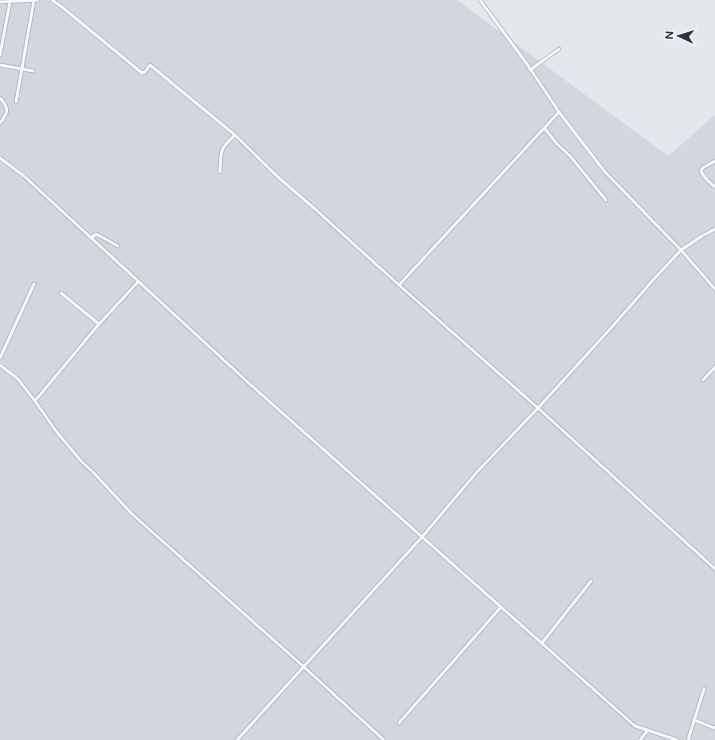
<svg xmlns="http://www.w3.org/2000/svg" width="715" height="740" viewBox="0 0 715 740" font-family="Figtree,sans-serif">
  <rect width="100%" height="100%" fill="#e4e7ec"/>
  <path fill="#d2d6de" d="M0,0H457L668,156L715,115V740H0Z"/>
  <g fill="none" stroke-linecap="round" stroke-linejoin="round">
    <defs>
      <g id="minor">
        <path d="M52,0L62,7L142,73L145,72L150,65L235,135L278,177L315,209L399,285L538,408L715,569"/>
        <path d="M480,0L527,64L559,112L605,172L681,250L715,289"/>
        <path d="M0,2L38,0"/>
        <path d="M0,55L10,2"/>
        <path d="M0,65L33,71"/>
        <path d="M530,70L559,49"/>
        <path d="M0,98C10,109 8,113 0,123"/>
        <path d="M16,102L34,0"/>
        <path d="M545,129L557,144L570,156L606,200"/>
        <path d="M0,158L24,176L252,386L635,726L677,740"/>
        <path d="M715,161L704,167L701,170C702,177 710,182 715,187"/>
        <path d="M220,172C221,152 219,149 235,135"/>
        <path d="M91,238L96,234L118,246"/>
        <path d="M399,285L559,112"/>
        <path d="M61,293L99,324"/>
        <path d="M0,358L34,284"/>
        <path d="M0,365L18,379L35,401L56,431L81,461L93,472L132,514L304,667L384,740"/>
        <path d="M703,380L715,367"/>
        <path d="M35,401L99,324L138,282"/>
        <path d="M542,643L591,581"/>
        <path d="M694,720L715,728"/>
        <path d="M399,723L501,607"/>
        <path d="M237,740L422,537L477,472L538,408L611,328L654,279L681,250L702,236L715,229"/>
        <path d="M640,740L648,730"/>
        <path d="M688,740L704,689"/>
      </g>
    </defs>
    <use href="#minor" stroke="#a9aeb7" stroke-width="4.5"/>
    <use href="#minor" stroke="#f7f8fa" stroke-width="3"/>
  </g>
  <g transform="translate(679 36) rotate(274)" stroke="#f4f6f9" stroke-width="3" paint-order="stroke">
  <path d="M0-3L7 15L0 10L-7 15Z" fill="#2b3445"/>
  <text y="-6" font-size="11" font-weight="bold" text-anchor="middle" fill="#2b3445">N</text>
  </g>
</svg>
